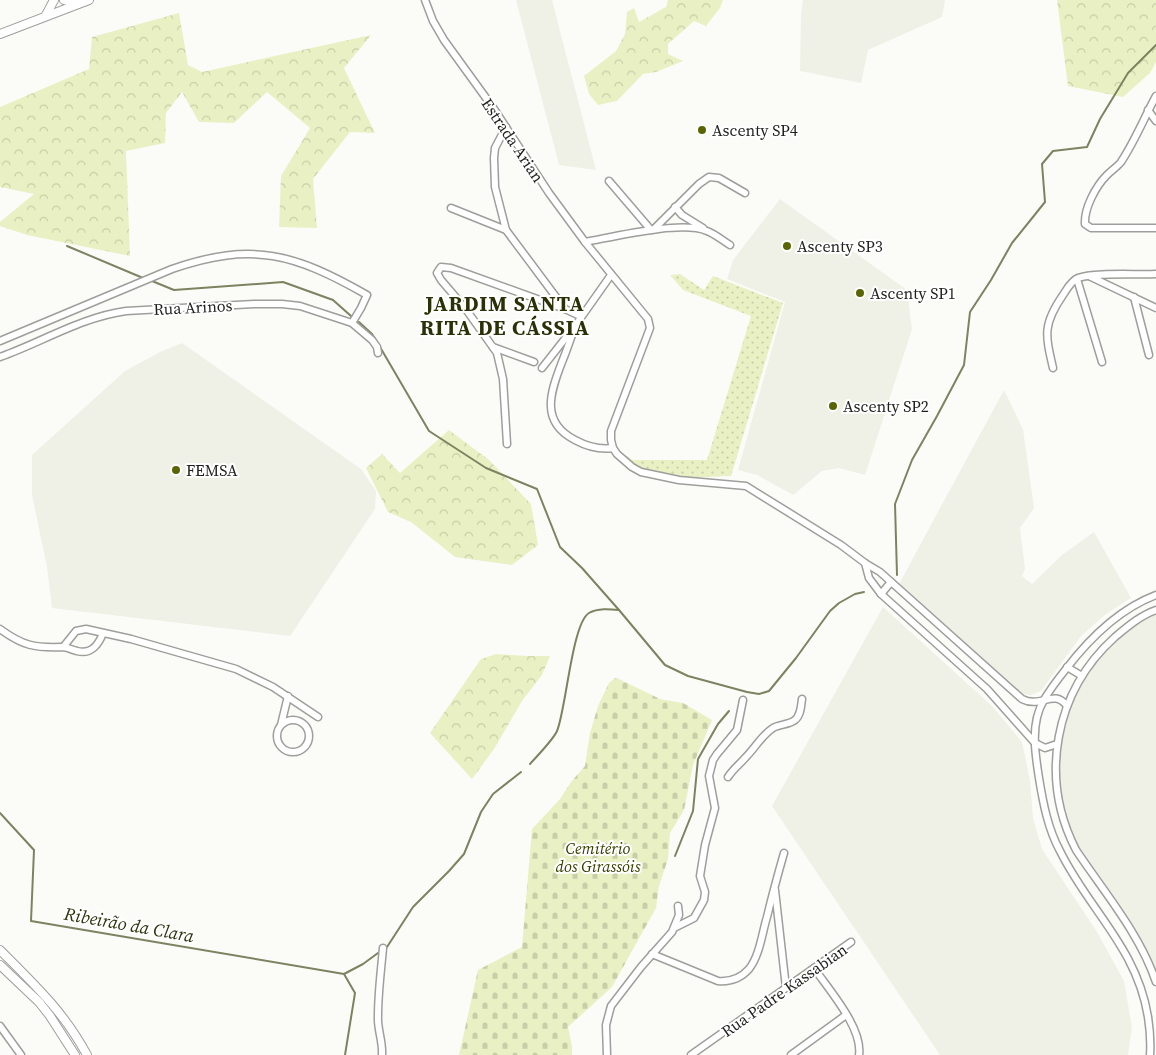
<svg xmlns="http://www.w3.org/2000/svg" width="1156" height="1055" viewBox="0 0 1156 1055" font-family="'Source Serif 4',serif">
  <defs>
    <pattern id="grass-dots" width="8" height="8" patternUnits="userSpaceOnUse" patternTransform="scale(1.25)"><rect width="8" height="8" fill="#e9f1c4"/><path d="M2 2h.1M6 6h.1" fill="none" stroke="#c7cea8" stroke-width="1.8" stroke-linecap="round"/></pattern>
    <pattern id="forest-crowns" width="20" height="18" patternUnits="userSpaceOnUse" patternTransform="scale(1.25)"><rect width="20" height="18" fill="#e9f1c4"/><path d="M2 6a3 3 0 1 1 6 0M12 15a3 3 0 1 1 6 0" fill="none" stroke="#c7cea8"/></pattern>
    <pattern id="cemetery-stones" width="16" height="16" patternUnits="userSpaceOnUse" patternTransform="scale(1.25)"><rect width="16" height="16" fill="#e9f1c4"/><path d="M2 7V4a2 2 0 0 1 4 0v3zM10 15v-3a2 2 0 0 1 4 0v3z" fill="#c7cea8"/></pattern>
  </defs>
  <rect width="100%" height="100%" fill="#fbfcf8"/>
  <g fill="#eff1e6">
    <path d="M516,0H552L596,170L559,165Z"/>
    <path d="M803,0H945L942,17L868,50L861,83L800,71L801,13Z"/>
    <path d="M780,199L907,290L912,329L865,475L839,468L822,471L793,495L757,475L738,470L785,302L727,279L733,260Z"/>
    <path d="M182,343L361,469L376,491L375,509L290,636L52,608L47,567L32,495V455L125,371L160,352Z"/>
    <path d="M1004,390L1023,429L1034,508L1020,528L1025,569L1022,576L1032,584L1062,555L1094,532L1131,598L1106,614L1081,636L1041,691L1031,695L1019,694L899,584Z"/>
    <path d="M883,607L992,706L1022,742L1030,781L1033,818L1042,849L1097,932L1124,981L1132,1027L1128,1055H940L772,806Z"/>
    <path d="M1156,614V975L1152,963L1130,925L1087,865L1069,830L1059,794L1058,754L1066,716L1082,680L1104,651L1125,632L1147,618Z"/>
  </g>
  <path fill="url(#grass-dots)" d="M680,274L704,290L713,276L783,303L731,476C703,477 663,480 637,468C630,465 624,458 618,453L617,450L633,460H707L751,316L683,290L670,275Z"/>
  <g fill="url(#forest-crowns)">
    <path d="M668,0H723L720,8L706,26L694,21L668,44V54L683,61L656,72L643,74L617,101L598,105L589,94L584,76L616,51L625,34L627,12L634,8L639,22L666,7Z"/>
    <path d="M1057,0H1156V62L1150,73L1123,97L1068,86Z"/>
    <path d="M179,13L188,65L202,72L371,35L344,68L375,133L350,132L313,179L317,228L279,227L281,176L310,128L267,92L234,123L199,122L182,92L166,113L165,143L126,151L130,256L27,235L0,226V222L34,194L0,187V107L89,69L92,37Z"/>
    <path d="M449,430L489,460L531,504L538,545L512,565L455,557L411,522L388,512L366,468L382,454L400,473Z"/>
    <path d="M496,654L527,656H550L542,675L522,701L494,749L472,779L430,733L481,659Z"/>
  </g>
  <path fill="url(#cemetery-stones)" d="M615,678L619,679L660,699L683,703L712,720L693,765L684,810L670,833L668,859L659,886L656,908L612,987L568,1027L572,1046V1055H459L478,970L522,947L532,829L560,799L571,782L585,766L590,733L598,706L609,683Z"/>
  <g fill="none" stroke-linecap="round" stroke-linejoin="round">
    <g stroke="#7d8360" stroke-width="2">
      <path d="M67,246L143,278"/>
      <path d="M152,281L174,290L283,282L333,300L351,316"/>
      <path d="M359,322L372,334L376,340"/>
      <path d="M380,347L429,431L486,468L537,489L560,547L582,568L619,610"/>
      <path d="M897,575L895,504L912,460L937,416L964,365L970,312L991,280L1012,243L1045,202L1042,164L1053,151L1087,147L1100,119L1128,73L1156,45"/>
      <path d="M530,764C537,756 553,740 557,731C566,710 572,623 589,613C598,608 609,609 619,610L665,665L688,676L747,692L759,694L769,691L796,658L830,611L839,603L855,594L864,592"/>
      <path d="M0,813L34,850L31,921L344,974"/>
      <path d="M675,856L693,811L698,759L718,724L729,711"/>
      <path d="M387,947L413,907L449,871L464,854L481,812L493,794L521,772"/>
      <path d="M345,1055L355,993L344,974L363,964L378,953"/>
    </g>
    <defs>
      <g id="minor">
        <path d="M425,0L433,21L444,40L494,109L549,193L585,242L648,319L650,328L611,431V440L613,448L617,454L632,467L641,472L679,480L746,486L841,545L865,563L880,572L1022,699C1041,709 1054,688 1067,706"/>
        <path d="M1156,96C1144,118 1135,141 1121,162C1117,167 1112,170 1107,175C1096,186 1084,208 1085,224L1091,228H1156"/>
        <path d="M1148,110L1156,121"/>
        <path d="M506,127L495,148L494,158L495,187L506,230L565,309L580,316"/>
        <path d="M609,181L651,230"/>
        <path d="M675,207L682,215L703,228"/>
        <path d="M451,208L506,230"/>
        <path d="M654,229L699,184L709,177L719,178L745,193"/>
        <path d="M585,242C613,237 681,220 707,231C715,234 722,240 730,245"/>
        <path d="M1089,276L1156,308"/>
        <path d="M1077,279L1102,362"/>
        <path d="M1134,297L1149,355"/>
        <path d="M575,326C571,338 567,350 562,362C550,393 540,422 575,440C588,447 599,450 613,448"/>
        <path d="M0,341L172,269C253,241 295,254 367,295L361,308L352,323"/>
        <path d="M493,347L534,362"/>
        <path d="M0,357C42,342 82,317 126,311L254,304H282L300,306L352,323L372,340L377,347L378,353"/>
        <path d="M542,368L575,326L611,275"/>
        <path d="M1053,368C1045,334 1043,324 1063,295C1067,289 1071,281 1078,278C1094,272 1137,275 1156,274"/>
        <path d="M507,444L503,379L497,353L465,308L441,280L437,273L441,267L451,268L565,309"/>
        <path d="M865,563L869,578L881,594L987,689L1035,743L1045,748L1057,744"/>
        <path d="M881,594L891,582"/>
        <path d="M1156,610C1141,615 1127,627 1115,637C1054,692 1039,778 1076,850C1104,892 1140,934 1156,982"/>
        <path d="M0,629C23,646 35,648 62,647C67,647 72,650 77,651C91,655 99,644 103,633"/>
        <path d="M64,646L76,631L86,629L131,639L236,669L273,687L318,717"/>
        <path d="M1067,667L1082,676"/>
        <circle cx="293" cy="736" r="16"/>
        <path d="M281,725L288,696"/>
        <path d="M728,777C733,769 740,764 746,757C755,748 762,735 773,728C779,724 789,725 795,720C801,715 801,706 802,699"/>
        <path d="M775,890L786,988"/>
        <path d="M674,928L694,918L704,900L705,892L700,876L705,845L715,808L709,776L713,760L717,754L737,730L743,700"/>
        <path d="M652,954L718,981C730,982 741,978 749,969C760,955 762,933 767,917C772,896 778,874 784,853"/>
        <path d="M814,968C829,990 863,1028 859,1055"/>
        <path d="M0,1026L21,1055"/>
        <path d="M382,1055C383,1041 377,1029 378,1016C378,993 381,971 383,948"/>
        <path d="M607,1055L606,1025L611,1006L641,967L672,932L679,915L678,906"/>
        <path d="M691,1055L851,942"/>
        <path d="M791,1055L846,1015"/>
        <path d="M1150,1055C1151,1042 1150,1030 1148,1017C1137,948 1089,910 1060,851C1048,829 1043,803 1039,778C1035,753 1030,723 1044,700C1050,689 1058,679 1066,669C1089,639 1119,609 1156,595"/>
      </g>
      <g id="major">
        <path d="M64,0L77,4"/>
        <path d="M46,15L54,0"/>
        <path d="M0,34L89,0"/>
        <path d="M0,950C34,984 64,1012 87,1055"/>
        <path d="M0,965L39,1002L50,1016L75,1055"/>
      </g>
    </defs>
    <use href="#minor" stroke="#9e9f9c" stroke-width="9"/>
    <use href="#major" stroke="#9e9f9c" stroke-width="10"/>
    <use href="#minor" stroke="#fff" stroke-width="6"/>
    <use href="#major" stroke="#fff" stroke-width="8"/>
  </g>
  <g fill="#5b6403" stroke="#fff" stroke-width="2">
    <circle cx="702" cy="130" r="5"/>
    <circle cx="787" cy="246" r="5"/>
    <circle cx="860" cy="293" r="5"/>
    <circle cx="833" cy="406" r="5"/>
    <circle cx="176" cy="470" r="5"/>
  </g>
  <g text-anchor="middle" stroke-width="4" stroke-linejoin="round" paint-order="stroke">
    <g font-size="16" fill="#1f201e" stroke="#fff" text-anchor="start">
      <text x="712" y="136">Ascenty SP4</text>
      <text x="797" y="252">Ascenty SP3</text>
      <text x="870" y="299">Ascenty SP1</text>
      <text x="843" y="412">Ascenty SP2</text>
      <text x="186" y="476">FEMSA</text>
    </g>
    <g font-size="16" fill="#1f201e" stroke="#fff">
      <text transform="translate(513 140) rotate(56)" y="6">Estrada Arian</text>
      <text transform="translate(193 307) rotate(-3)" y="6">Rua Arinos</text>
      <text transform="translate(784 990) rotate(-35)" y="6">Rua Padre Kassabian</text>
    </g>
    <g font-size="16" font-style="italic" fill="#393f02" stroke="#fff">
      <text x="598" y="854">Cemitério<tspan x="598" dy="18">dos Girassóis</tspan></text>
    </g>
    <g font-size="18" font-style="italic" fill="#2e330c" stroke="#fff">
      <text transform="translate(129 925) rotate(10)" y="6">Ribeirão da Clara</text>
    </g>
    <g font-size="21" font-weight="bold" letter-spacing="1" fill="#2b3007" stroke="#fff">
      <text x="505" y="311">JARDIM SANTA<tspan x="505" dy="24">RITA DE CÁSSIA</tspan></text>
    </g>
  </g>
</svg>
